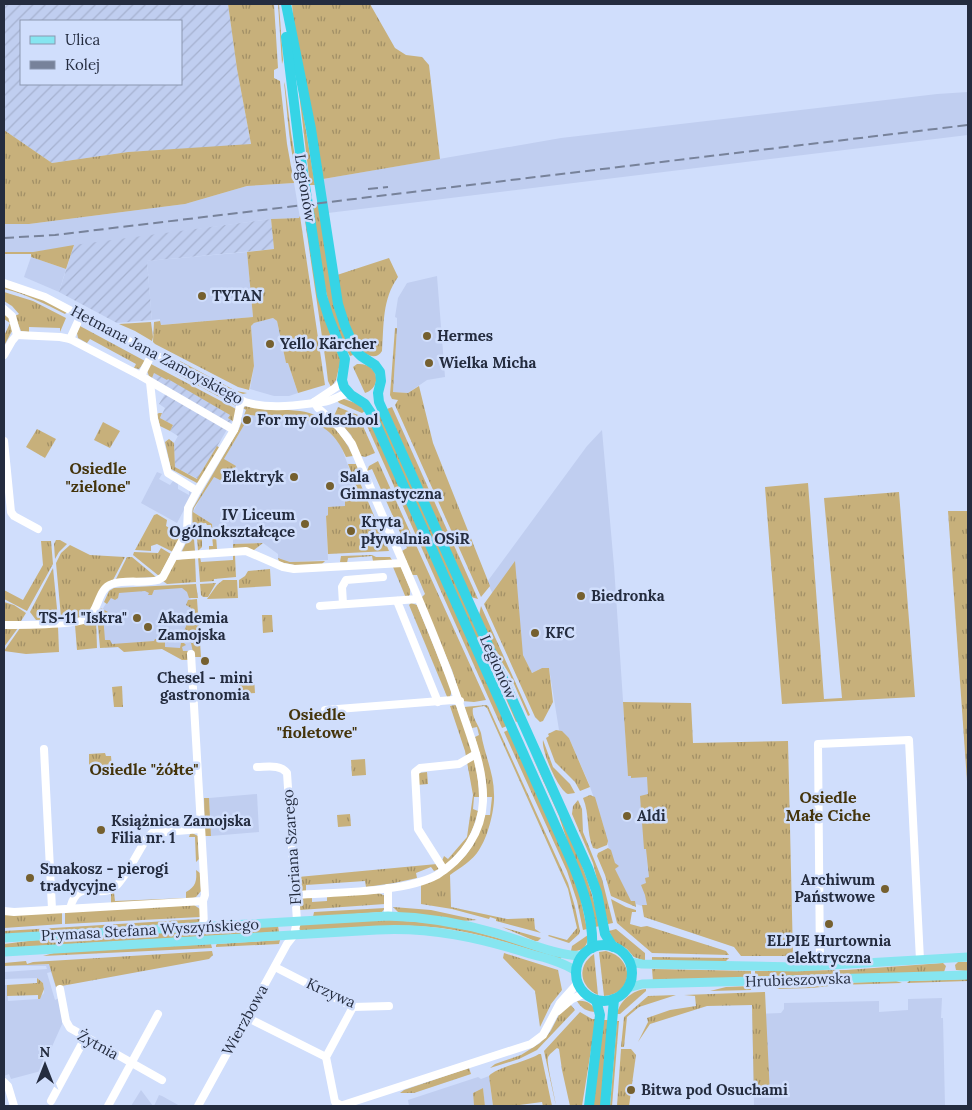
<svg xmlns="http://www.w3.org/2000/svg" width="972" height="1110" viewBox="0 0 972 1110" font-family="Lora,serif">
  <defs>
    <pattern id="industrial-furrows" width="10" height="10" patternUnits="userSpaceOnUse" patternTransform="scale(1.25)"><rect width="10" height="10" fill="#c0cef0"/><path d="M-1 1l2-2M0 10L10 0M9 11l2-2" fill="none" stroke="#a5b1cf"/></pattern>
    <pattern id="grass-tufts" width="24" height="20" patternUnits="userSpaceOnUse" patternTransform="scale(1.25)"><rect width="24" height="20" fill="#c7b07b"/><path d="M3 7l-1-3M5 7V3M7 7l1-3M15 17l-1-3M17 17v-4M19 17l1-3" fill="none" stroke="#a18f66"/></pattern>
  </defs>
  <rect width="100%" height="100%" fill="#d0defc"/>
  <g fill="#c0cef0" fill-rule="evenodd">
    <path d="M968,92V135L328,213L323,179L561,138L937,94Z"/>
    <path d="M294,183L300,218L271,219L33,252H4V224H29L185,204L247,186Z"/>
    <path d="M247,252L253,317L160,325V319L152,320L147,261Z"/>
    <path d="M31,257L66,269L59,292L24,277Z"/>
    <path d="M437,276L445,377L427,380L408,393L393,392L397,328V318L395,317L398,298L407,283Z"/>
    <path d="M273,318L277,321L286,363H288L298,393L289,396H274L250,389L254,366L251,326L254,323Z"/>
    <path d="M250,415L292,417L310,420L320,425L330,432L341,446L358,493L345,506L326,516L328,560L290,562L278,558V554L263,543L233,544V536L213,537L212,524L193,512L204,491H205Z"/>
    <path d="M602,430L614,566L628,775L648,774L651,909L630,902L614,870L603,824L589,784L569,738L559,730L549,668H542L532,673L487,582L587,446Z"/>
    <path d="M157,472L162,474L159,479L170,485L173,481L178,483V489L189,495V489L193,493L177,523L141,503Z"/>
    <path d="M190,587L193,654L174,655L155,645L105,648L102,610L113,592Z"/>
    <path d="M257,794L259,832L211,836L209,798Z"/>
    <path d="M50,964L60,998L63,1022L41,1071L11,1079L9,1074L4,1076V985H7L8,1001L38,999L44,993V987L43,983L37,978L4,979V972L47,969L46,966H4ZM51,972L59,998L55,1000L47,973Z"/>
    <path d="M942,998L941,1018H943L945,1106H754L752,1014L781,1013L784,1009V1003L879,1001V1012L908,1010V999Z"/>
    <path d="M489,1076L493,1106H485L483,1088L473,1093L474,1106H409L408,1100L478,1077L481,1079Z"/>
    <path d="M141,1090L153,1106H131Z"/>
    <path d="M159,1095L162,1096L180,1106H154Z"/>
  </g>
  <g fill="url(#industrial-furrows)" fill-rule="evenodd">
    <path d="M4,4H228L237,69L251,145L128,152L52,163L4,130ZM21,21H181V84H21Z"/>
    <path d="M271,219L274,249L147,261L152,320L117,323L59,292L74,245Z"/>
    <path d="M154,373L168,378L230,415L228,418L232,421L198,479L175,467L174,443L178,436L170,431L173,425L160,418L165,408L159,404L165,394L156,389L159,382L152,378Z"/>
  </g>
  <g fill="url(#grass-tufts)">
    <path d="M228,4H274L278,68L274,70V78L280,81L287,144L294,183L247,186L185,204L29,224H4V130L52,163L128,152L251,144L237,69Z"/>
    <path d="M278,4H279L283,60L282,64Z"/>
    <path d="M292,4H370L395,48L406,55L422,57L429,65L440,159L323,179L293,17Z"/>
    <path d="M297,76L315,185H310Z"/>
    <path d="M284,82L285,85L291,133L300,187C289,153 288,117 284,82Z"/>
    <path d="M319,205L353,355L350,356C324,312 320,256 312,206Z"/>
    <path d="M303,207L341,359L336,380L331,387L328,381L326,364Z"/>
    <path d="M300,216L325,385L298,393L288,363H286L277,321L273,318L254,323L251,326L254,366L249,390L238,387L155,344L153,342L154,322L160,321L161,325L253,317L247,252L274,249L271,219L299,218Z"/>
    <path d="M74,245L66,269L31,257V254H4V252H33Z"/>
    <path d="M389,258L398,277C382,299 384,325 382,351C376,361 366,355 359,348L343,310L337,275Z"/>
    <path d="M4,286L42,299L67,312L65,314C45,304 26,294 4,289Z"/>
    <path d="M4,292L33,301L66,318L60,332V328L29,327V332L21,331L15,316L19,314L12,306L4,301Z"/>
    <path d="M4,313L10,319L12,331L5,344L4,336L10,323L4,319Z"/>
    <path d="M151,322L153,337L152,341L135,331L119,324Z"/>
    <path d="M80,326L145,361L139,369L134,368L136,364L90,339L87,343L78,338L77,333Z"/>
    <path d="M395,328H397L393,392L408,393L419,386L433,443L490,586L481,597L395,405L398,400L392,399L390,395Z"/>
    <path d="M180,361L236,391L247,393L243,394L212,381L179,363Z"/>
    <path d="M151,364L236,409L234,422L228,418L230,415L168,379L167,380L154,373L152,378L149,376L147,371Z"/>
    <path d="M357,364C377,362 384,386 365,393L353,367Z"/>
    <path d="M176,371L234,402L236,406L175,373Z"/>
    <path d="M344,399L358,404L365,411L362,413L339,403L337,400Z"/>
    <path d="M246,406C264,411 282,409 300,411C326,414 343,434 353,456L346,457C327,411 291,420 250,415L224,459L236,466L226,483L214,477L194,508L193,512L212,524L213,536H216L217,549L209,550V546H213L211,525H207L206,523L196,524L197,533H202V547L198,551L197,538L192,533C194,525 191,516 193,508L239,429L246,410L243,408Z"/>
    <path d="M338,407L358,415L375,453L365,457L361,456L351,435L334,416Z"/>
    <path d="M392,407L478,599L471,597L387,409Z"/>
    <path d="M379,412L518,721L516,722L500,685L485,657L375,414Z"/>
    <path d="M159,413H162L160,418L173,425L170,431L160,426L157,414Z"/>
    <path d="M368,417L507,726L502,728L364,419Z"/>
    <path d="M103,422L120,431L110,448L94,440Z"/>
    <path d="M37,429L56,439L45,458L26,447Z"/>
    <path d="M169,439L174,443L175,467L197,479L217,446L220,448L199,482L197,483L171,469L165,442Z"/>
    <path d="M378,461L486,700L474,702L462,701L452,670L421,598L425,594L417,575H412L402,551L407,548L372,469L367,471L369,466Z"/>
    <path d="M348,464H356L360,474L353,477Z"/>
    <path d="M358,478L389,551L328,554L326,516L328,515V507L345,506V494L358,493L354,479Z"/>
    <path d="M808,483L824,699L842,698L824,498L899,492L915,697L782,704L765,487Z"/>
    <path d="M948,511H968V795Z"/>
    <path d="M157,514L167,520L166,526L178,533L180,530L183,533L173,552L157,544L151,546V551L135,550L154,515Z"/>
    <path d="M190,535L194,539L195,551L183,552L182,551Z"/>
    <path d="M56,540H60L67,544L59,552L55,559L54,544Z"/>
    <path d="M41,541H51L53,564L27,611L4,599V590L23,600L43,565Z"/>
    <path d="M263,543L254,550L233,548V544Z"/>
    <path d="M70,545L90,555L125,557L113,580C93,587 98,610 83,617C77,619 69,619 63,619L61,617L56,563L61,553Z"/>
    <path d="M161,548L171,554L159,576L133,555L134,552L158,553Z"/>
    <path d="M233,555H235L236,577L214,579V581L200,582L198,557H200L201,562L233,560Z"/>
    <path d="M372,555L376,557H390L392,560L373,561L372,556L348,558L347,563L340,562L341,556Z"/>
    <path d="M127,557H132L156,577L116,579Z"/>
    <path d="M195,557L196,582L167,584L163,581L176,560Z"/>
    <path d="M278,558L290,562L325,561L321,565H295L279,562Z"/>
    <path d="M515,561L523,655L532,673L542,668H549L553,702L543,721L540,722L535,717L484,604Z"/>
    <path d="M393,567H401L410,589V595L406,598Z"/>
    <path d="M53,568L58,619L36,620L30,612Z"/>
    <path d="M270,569L271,586L239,588V580L245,576L248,571Z"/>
    <path d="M223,580H237L238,598L207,599L217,585Z"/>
    <path d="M216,583L208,597H203L201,595L200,584Z"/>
    <path d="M196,584L198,598H189L187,592L182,588L154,590L152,595H148L149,593L145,591L119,593L118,598L115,600L111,598L107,604L104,602L109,591L114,588Z"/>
    <path d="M197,599L201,657H194L191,643H193V637L183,633L191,615V608L186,605L188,600Z"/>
    <path d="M4,602L14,605L26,613L21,621L4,622Z"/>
    <path d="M411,603L417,605L451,689V694L449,699H448L409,605Z"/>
    <path d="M481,606L530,715L528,716L510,675L495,651L479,615Z"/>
    <path d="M101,608L108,612L106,615H103L105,640H110L112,644L154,641L155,639L165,641V647L180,648L181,643H184L186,645L182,647L183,651H188L189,660H182L162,649L124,652L118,647L100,648L97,615Z"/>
    <path d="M262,615H272L273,632L263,633Z"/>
    <path d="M94,616L96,619L97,648L77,650L75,625Z"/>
    <path d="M58,626L59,652L26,654L4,651L20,628Z"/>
    <path d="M18,628L4,647V629Z"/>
    <path d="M254,678L255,693L239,694L238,679Z"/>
    <path d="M122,686L123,707H114L112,687Z"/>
    <path d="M623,702L691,703L693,743L788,741L793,956H741L734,947L644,917L642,905H647L645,895L641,885L646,883L645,878L649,877L646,849H644L640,796L648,794L647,777L631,778V776H628Z"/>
    <path d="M455,705L457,706C467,736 479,765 479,797H474L473,809L478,811C473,834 463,850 445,865L442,861L444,856L448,859L467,837L473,795L465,751L450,706Z"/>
    <path d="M486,705L488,706L568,883L575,907L580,931L579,934L569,943L548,936L549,935L567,940L577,928L568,889L487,708L484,706L473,708C471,717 479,725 481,733C484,753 494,773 494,794C495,809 488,837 479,850C473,860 460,868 450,875L451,907L507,919L534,918L535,929L541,933L496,921V919L490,917L489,919L452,909L421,904V884C461,865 471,858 485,815H490L492,797H487L484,771L475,737L479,735L477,727L472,728L464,707Z"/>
    <path d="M508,730L568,863L579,891L587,929L583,930L577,901L567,871L504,732Z"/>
    <path d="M556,730L562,731L569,738L590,787L580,791L575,782L555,762L546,738L549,736L548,734Z"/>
    <path d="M543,740L553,767L570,784L575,793L568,794C558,790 541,750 543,740Z"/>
    <path d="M529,749C556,807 587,863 600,926L595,927L559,816Z"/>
    <path d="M105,753L106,756H111L112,767L89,768V754Z"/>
    <path d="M365,759L366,775L352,776L351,760Z"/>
    <path d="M427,772L428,784L417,785L419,773Z"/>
    <path d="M590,795L595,797L608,841L607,845L597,849L593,848C586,831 590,815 583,798Z"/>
    <path d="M204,798H209L211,836H205Z"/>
    <path d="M578,800L582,809L583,832L602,879L613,923L608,924L593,863L572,814L573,806Z"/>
    <path d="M350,814L351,826L338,827L337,815Z"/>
    <path d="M192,833L198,836L199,859L196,862L195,837H189L190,834Z"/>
    <path d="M608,848L611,850L615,863L619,866L615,869L631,901H635L636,907L611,896L605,875L597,856L598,853Z"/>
    <path d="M437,864L439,869L434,871L431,867L416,873L417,878L394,883L366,887L365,881L306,885V891H300L298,877Z"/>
    <path d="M196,870L200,873L201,891L196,897L190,899L111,903V894L114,893L115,901L186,898V892C196,887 197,880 196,870Z"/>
    <path d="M379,893L385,896V904L300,910L299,901L304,897H312V902L327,901V896Z"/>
    <path d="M611,899L626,907L636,910V912H632L630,924L641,927L647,926L726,951L729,955L652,953L617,923Z"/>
    <path d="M194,905L200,909V917L65,924V912Z"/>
    <path d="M393,907L431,910L477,920L462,921L399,913Z"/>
    <path d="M385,908L382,912L313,917L314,912Z"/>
    <path d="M62,912V924L4,928V914Z"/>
    <path d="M200,919L198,923L4,935V931Z"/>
    <path d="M389,920L432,923L473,931L561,956V959C518,946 475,931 431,927C388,923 344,929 301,931L299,928L301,924Z"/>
    <path d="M278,926L279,932L4,948V944L44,939Z"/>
    <path d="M502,927L541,938L538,941H535Z"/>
    <path d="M616,929L645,953V961L634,957L627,949L614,941L609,931Z"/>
    <path d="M588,935C588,946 583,952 571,951L572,946Z"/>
    <path d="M280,940L279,944L216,947V945L217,944Z"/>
    <path d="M211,944L212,948L43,956L57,952Z"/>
    <path d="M212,951L213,955L209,959L56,987L49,964L4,966V963L26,961L27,964L33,962Z"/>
    <path d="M606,951C635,958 634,994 604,996L599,952Z"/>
    <path d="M504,953L558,970L562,990L551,1004L540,1027L535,991L503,958Z"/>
    <path d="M594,954L598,995C580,987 576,966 594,954Z"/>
    <path d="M652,957L729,958L725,962L652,961Z"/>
    <path d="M958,962H968V971L956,970L955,965Z"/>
    <path d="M943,963L946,966L944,972L755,978V971L846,970Z"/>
    <path d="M652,969L751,971V978L653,981Z"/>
    <path d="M37,978L43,983L44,989L40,999H38V995L7,996V985L37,983Z"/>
    <path d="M968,979V981L907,983L909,981Z"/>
    <path d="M896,981L902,983L838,985L812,988L776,989L779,988L812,987L841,983Z"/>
    <path d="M751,986V990L710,991L726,987Z"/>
    <path d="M646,989V991L620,1014H617C619,1001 633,990 646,989Z"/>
    <path d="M765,992L770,1095L768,1097H754L752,1005L707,1006L650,1024L638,1042L648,1022L647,1018L670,1010L696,1006L695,996L684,995Z"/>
    <path d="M676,995L639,1007L627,1017L624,1047H621L624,1017L648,996Z"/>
    <path d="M577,1001C586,1000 592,1003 596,1012C587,1012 581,1008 577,1001Z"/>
    <path d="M570,1004L575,1010L537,1050L519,1059L490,1068L495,1064L521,1055L540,1043L550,1032L560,1013Z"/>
    <path d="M580,1012L592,1019H596L582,1106H570L562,1070L559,1049L557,1048C554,1051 550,1053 548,1057C546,1062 555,1097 556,1106L544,1051Z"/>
    <path d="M603,1020H609L602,1106H593Z"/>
    <path d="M617,1021H619L612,1106H610Z"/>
    <path d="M621,1049H631L636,1055L629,1106H617Z"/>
    <path d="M539,1054H541L552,1106H543L542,1102L512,1106H493L489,1076C497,1067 526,1062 539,1054Z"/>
    <path d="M469,1068L471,1074L414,1093H400L404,1090Z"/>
    <path d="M483,1088L485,1106H474L473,1093Z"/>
  </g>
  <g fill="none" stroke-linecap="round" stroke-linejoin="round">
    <g stroke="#fff" stroke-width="8">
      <path d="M4,283L45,297L245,402C271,410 297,405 323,402C332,401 340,395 349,393"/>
      <path d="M4,309L12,316L17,335L12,341L4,355"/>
      <path d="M17,335L60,337L70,339L141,376L234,430L197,491"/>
      <path d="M70,339L81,315"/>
      <path d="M141,376L152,354"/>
      <path d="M150,382L154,419L168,473L197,491L188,508L187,531L174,556"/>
      <path d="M314,402L338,386L342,380"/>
      <path d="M234,430L237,421L241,401"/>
      <path d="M4,441L11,512L14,516L38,529"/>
      <path d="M397,601L438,702"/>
      <path d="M343,604L342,587L346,580L383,577"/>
      <path d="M320,606L418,599"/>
      <path d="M4,625C18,625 80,625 88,618C99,610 98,588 112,584C126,579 144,584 158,580L163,577L174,556L246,551L283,567L294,569L403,563"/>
      <path d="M325,710L453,700L460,701"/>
      <path d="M44,749L52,909"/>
      <path d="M444,870L418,829L415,772L420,768L459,764L476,754"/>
      <path d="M388,888V916"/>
      <path d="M296,895C334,892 404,893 437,875C463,859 482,832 483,801C484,773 474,746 465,720C434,626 390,536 352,444L339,427L318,408L314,402"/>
      <path d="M203,901L204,927"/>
      <path d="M70,908C79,876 97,900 115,887C125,879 139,850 147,838L152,833L201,829"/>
      <path d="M4,911L14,912L203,901L205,895L191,654"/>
      <path d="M820,966L818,744L909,740L920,960"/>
      <path d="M275,967L353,1007L389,1006"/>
      <path d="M60,989L66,1021L70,1028L162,1080"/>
      <path d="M558,1011L572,999L585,993"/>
      <path d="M246,1017L326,1057"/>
      <path d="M4,1082L8,1086L14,1106"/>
      <path d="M51,1101L85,1038"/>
      <path d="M108,1106L158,1014"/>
      <path d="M198,1106L287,944L294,935L297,921L287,773C280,764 267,767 257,767"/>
      <path d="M340,1106L531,1044L543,1035L560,1003L578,983"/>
      <path d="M342,1106L335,1102L326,1057L353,1007"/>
    </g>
    <g stroke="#86e5f0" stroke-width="9">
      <path d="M4,938L388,916C425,917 461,923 496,933C521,940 557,956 582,956"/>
      <path d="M4,952L377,930C430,927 480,938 530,954C546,958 562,962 576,971"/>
      <path d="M630,962L642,964L797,967L968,957"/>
      <path d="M628,988L642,984L968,975"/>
    </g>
    <g stroke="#36d4e6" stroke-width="10">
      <path d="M286,4L311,129L338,304L345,326L356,351L361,356L375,365L380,372L381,381L378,393L379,402L588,868L597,893L605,934L613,947"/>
      <path d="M286,37L300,153L322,296L329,318L345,359L342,380L344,387L351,395L365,404L371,413L570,858C582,885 594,918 592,948"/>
      <circle cx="604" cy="973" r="28"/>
      <path d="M589,1106L600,1015L596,1000"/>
      <path d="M605,1106L614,999"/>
    </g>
    <g stroke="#77829a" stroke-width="2" stroke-dasharray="10 5" stroke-linecap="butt">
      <path d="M368,189L388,187"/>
      <path d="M4,238L55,235L968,125"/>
    </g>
  </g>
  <g fill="#75602f" stroke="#d0defc" stroke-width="2">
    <circle cx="202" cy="296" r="5"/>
    <circle cx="427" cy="336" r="5"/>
    <circle cx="270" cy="344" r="5"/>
    <circle cx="429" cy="363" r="5"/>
    <circle cx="247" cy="420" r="5"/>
    <circle cx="294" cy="477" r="5"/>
    <circle cx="330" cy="486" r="5"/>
    <circle cx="305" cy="524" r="5"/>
    <circle cx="351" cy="531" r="5"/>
    <circle cx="581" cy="596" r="5"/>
    <circle cx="137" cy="618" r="5"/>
    <circle cx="148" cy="627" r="5"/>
    <circle cx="535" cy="633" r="5"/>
    <circle cx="205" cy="661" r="5"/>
    <circle cx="627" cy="816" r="5"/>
    <circle cx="101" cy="830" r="5"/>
    <circle cx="30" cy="878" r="5"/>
    <circle cx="885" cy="889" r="5"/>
    <circle cx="829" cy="924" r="5"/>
    <circle cx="631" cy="1090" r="5"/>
  </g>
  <g text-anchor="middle" stroke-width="5" stroke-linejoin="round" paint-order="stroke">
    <g font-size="15" fill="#242c3f" stroke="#d0defc">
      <text transform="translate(305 188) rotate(81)" y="5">Legionów</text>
      <text transform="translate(157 355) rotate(28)" y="5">Hetmana Jana Zamoyskiego</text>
      <text transform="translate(498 667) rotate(66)" y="5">Legionów</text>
      <text transform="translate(292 847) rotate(-94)" y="5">Floriana Szarego</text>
      <text transform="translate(150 930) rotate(-3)" y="5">Prymasa Stefana Wyszyńskiego</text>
      <text transform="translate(798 980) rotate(-2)" y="5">Hrubieszowska</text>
      <text transform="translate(331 993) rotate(24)" y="5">Krzywa</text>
      <text transform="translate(245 1020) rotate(-61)" y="5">Wierzbowa</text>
      <text transform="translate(98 1045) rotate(29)" y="5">Żytnia</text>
    </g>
    <g font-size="15" font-weight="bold" fill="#242c3f" stroke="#d0defc" text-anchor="start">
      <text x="212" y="301">TYTAN</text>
      <text x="437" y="341">Hermes</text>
      <text x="280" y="349">Yello Kärcher</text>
      <text x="439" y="368">Wielka Micha</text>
      <text x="257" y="425">For my oldschool</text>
      <text x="284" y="482" text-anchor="end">Elektryk</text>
      <text x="340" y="482">Sala<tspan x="340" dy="17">Gimnastyczna</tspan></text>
      <text x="295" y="520" text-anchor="end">IV Liceum<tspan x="295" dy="17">Ogólnokształcące</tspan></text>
      <text x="361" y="527">Kryta<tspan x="361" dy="17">pływalnia OSiR</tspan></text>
      <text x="591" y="601">Biedronka</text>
      <text x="127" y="623" text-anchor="end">TS-11 "Iskra"</text>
      <text x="158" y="623">Akademia<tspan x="158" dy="17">Zamojska</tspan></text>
      <text x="545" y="638">KFC</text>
      <text x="205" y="683" text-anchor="middle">Chesel - mini<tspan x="205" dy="17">gastronomia</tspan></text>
      <text x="637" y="821">Aldi</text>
      <text x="111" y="826">Książnica Zamojska<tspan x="111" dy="17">Filia nr. 1</tspan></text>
      <text x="40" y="874">Smakosz - pierogi<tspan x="40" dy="17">tradycyjne</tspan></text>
      <text x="875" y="885" text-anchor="end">Archiwum<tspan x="875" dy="17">Państwowe</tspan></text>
      <text x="829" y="946" text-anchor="middle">ELPIE Hurtownia<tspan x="829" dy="17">elektryczna</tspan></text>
      <text x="641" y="1095">Bitwa pod Osuchami</text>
    </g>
    <g font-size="16" font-weight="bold" fill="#44340b" stroke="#d0defc">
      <text x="98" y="474">Osiedle<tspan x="98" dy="18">"zielone"</tspan></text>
      <text x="317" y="720">Osiedle<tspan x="317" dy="18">"fioletowe"</tspan></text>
      <text x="144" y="775">Osiedle "żółte"</text>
      <text x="828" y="803">Osiedle<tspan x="828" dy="18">Małe Ciche</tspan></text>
    </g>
  </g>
  <rect width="972" height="1110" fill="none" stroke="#242c3f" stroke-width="10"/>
  <rect x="20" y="20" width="162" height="65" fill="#d0defc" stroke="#8b97b0"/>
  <rect x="30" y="36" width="25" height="8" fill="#86e5f0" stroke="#8b97b0"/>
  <text x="65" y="45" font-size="15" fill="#242c3f">Ulica</text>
  <rect x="30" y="61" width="25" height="8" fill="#77829a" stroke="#8b97b0"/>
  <text x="65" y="70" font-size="15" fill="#242c3f">Kolej</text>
  <g transform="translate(45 1065)" stroke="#d0defc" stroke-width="4" paint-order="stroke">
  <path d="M0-4L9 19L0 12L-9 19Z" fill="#242c3f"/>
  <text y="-8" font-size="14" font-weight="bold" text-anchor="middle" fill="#242c3f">N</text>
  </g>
</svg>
